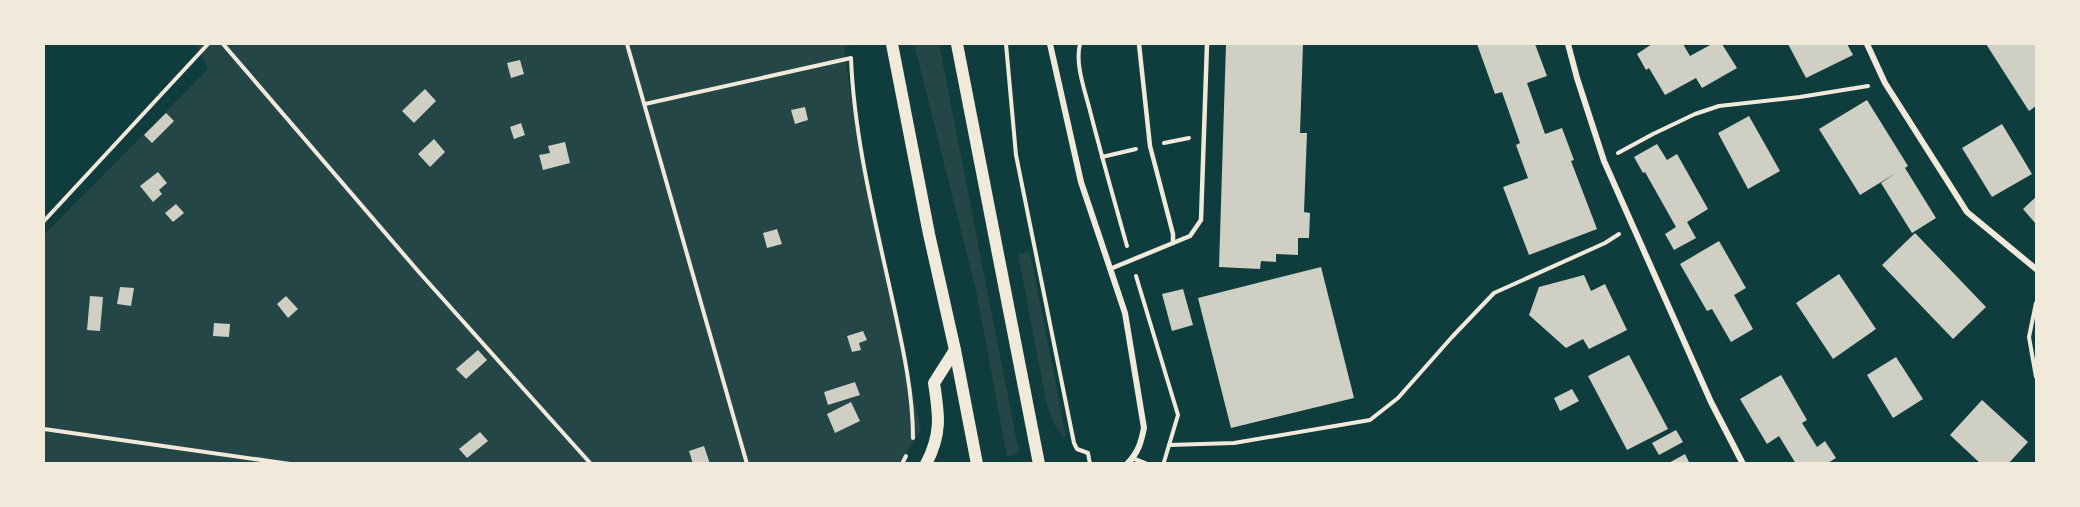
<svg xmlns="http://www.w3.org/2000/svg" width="2080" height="507" viewBox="0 0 2080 507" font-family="'Sofia Sans Condensed',sans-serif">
  <rect width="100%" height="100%" fill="#0f3d3e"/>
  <g fill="#244646">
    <path d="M196,44H858L844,47L857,140L921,430L900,463L44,464V235L208,69Z"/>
    <path d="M914,44H939L1019,453L1007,457L976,290Z"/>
    <path d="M1030,252L1066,436L1063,437L1054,424L1046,401L1018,254Z"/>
  </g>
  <g fill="#cfcfc3">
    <path d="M1226,44H1303L1300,133H1307L1304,212L1310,213L1309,238H1298V255L1276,254V262L1261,261L1260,269L1219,267Z"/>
    <path d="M1477,44H1535L1547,76L1527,83L1545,134L1562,128L1574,160L1571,161L1597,229L1529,255L1503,187L1528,178L1516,145L1520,143L1502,92L1495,94Z"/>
    <path d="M1652,44H1683L1690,56L1712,44H1722L1737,68L1702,88L1696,78L1665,95L1649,68L1646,70L1637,54Z"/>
    <path d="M1788,44H1847L1853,55L1806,78Z"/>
    <path d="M1986,44H2036V106L2029,111Z"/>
    <path d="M520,60L524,74L511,78L507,63Z"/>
    <path d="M425,89L436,101L414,123L402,111Z"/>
    <path d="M1867,100L1908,166L1905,168L1936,218L1912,233L1881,183L1896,173L1860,195L1819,129Z"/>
    <path d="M805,107L808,120L795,124L791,110Z"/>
    <path d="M166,113L174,121L152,143L144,135Z"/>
    <path d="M1749,116L1780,171L1748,189L1718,133Z"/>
    <path d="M521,123L525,135L514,139L510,127Z"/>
    <path d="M2002,124L2032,174L1992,197L1962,148Z"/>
    <path d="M434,139L445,152L430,167L418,154Z"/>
    <path d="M565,142L570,163L543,170L539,155L550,153L548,146Z"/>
    <path d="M1657,144L1667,160L1677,154L1708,209L1687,222L1696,238L1674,250L1665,234L1676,227L1645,172L1643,173L1634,157Z"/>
    <path d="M158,172L167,183L159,190L162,194L153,202L140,186Z"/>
    <path d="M2036,197V224L2023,209Z"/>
    <path d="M176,204L184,213L173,222L165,213Z"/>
    <path d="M777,229L782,244L767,248L763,233Z"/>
    <path d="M1915,233L1986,307L1953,339L1882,265Z"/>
    <path d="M1719,241L1746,288L1734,295L1753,329L1731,342L1712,309L1707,311L1680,264Z"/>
    <path d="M1321,267L1354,398L1231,428L1198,298Z"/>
    <path d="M1839,274L1876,329L1833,359L1796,303Z"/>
    <path d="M1584,275L1591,291L1605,284L1627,330L1589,349L1583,339L1566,348L1529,315L1539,287Z"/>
    <path d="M120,287L134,288L131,306L117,304Z"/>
    <path d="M1183,289L1193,325L1172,331L1162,294Z"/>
    <path d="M90,296L103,297L100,331L87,330Z"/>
    <path d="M286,296L298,309L288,318L277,304Z"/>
    <path d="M214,323L230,324L229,337L213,336Z"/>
    <path d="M863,331L867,340L859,343L861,350L852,352L847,336Z"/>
    <path d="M478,350L487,360L466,379L456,369Z"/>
    <path d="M1629,355L1668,429L1627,450L1588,376Z"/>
    <path d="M1896,357L1923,399L1893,418L1867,375Z"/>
    <path d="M1781,375L1807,420L1802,423L1817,447L1825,441L1836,458L1826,464H1796L1779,436L1767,444L1740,399Z"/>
    <path d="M855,382L860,395L828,405L824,392Z"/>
    <path d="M1572,389L1579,401L1560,411L1554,398Z"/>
    <path d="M1982,400L2028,442L2008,464H1981L1950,435Z"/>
    <path d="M851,402L860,421L835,433L827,414Z"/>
    <path d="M1676,430L1683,442L1659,455L1652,443Z"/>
    <path d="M480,432L488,441L467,458L459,449Z"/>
    <path d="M704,446L710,464H693L689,451Z"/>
    <path d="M1685,454L1690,464H1667Z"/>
  </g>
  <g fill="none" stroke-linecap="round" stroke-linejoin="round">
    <g stroke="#f1e9da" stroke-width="4">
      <path d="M223,44L418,271L591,464"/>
      <path d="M627,44L747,464"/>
      <path d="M1006,44L1016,155L1074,443L1077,449L1088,453L1090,464"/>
      <path d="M1080,44C1075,63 1084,88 1089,107C1101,154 1114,200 1127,246"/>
      <path d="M645,104L851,58C854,138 875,220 892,298C902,344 913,391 913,438"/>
      <path d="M1164,143L1189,138"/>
      <path d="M1618,153L1653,134L1695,114L1719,106L1800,97L1868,86"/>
      <path d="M1102,157L1136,149"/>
      <path d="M44,221L208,44"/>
      <path d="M1136,276L1178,415L1164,462"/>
      <path d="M2036,303L2029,337L2036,377"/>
      <path d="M44,429L290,464"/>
      <path d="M1169,445L1234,443L1370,420L1398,398L1452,337L1494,293L1605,243L1619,234"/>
      <path d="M902,464L906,456"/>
    </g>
    <g stroke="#f1e9da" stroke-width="4.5">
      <path d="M1173,243L1190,236L1201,220L1207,44"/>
      <path d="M1110,269L1173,243V234L1150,146L1139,44"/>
      <path d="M1132,458L1147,464"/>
    </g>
    <g stroke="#f1e9da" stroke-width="6">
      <path d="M1050,44L1081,182L1125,313L1144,428C1141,443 1138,453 1127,464"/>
      <path d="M1568,44L1577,78L1604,161L1711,402L1743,464"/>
      <path d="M1867,44L1885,83L1967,212L2036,269"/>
    </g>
    <g stroke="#f1e9da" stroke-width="12">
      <path d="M892,44L929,234L955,350L977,464"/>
      <path d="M957,44L1039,464"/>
      <path d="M926,464C942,434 939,415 934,383L955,350"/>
    </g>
  </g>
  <rect width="2080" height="507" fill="none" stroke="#f1e9da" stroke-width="90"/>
</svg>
